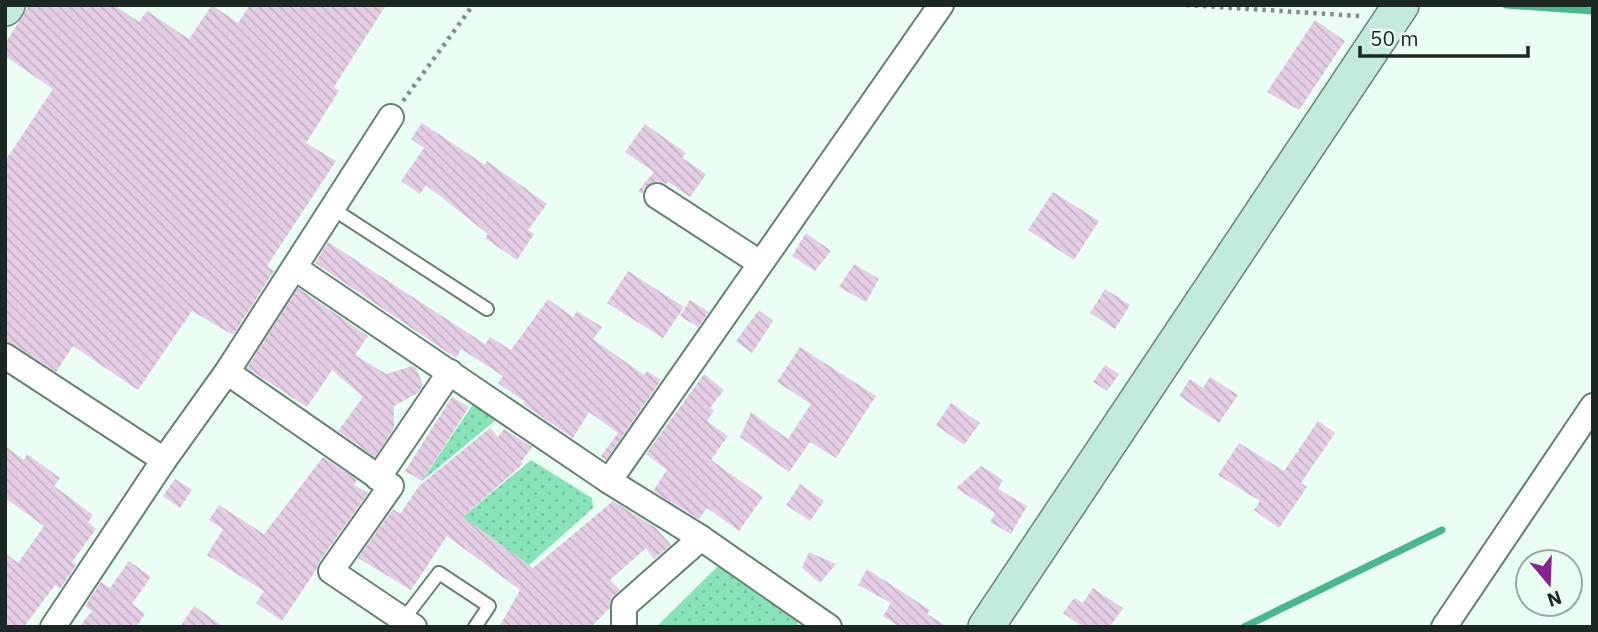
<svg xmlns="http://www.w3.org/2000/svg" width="1598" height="632" viewBox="0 0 1598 632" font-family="'IBM Plex Sans',sans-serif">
  <defs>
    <pattern id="grass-dots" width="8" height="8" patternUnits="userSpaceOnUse" patternTransform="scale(1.75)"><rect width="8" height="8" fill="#88e3b8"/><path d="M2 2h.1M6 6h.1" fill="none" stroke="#75c39e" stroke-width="1.8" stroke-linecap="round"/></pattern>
    <pattern id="building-back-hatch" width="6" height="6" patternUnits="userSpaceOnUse" patternTransform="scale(1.75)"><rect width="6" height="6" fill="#e5cee5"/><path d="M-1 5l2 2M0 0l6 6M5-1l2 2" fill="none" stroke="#c4b1c4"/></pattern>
  </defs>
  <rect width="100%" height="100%" fill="#ebfef4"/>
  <g fill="url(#grass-dots)">
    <path d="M473,404L497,419L422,481Z"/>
    <path d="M531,460L592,498L593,508L529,565L463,517Z"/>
    <path d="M718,566L797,619L798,627H656Z"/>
  </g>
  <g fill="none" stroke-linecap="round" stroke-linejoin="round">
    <g stroke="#4ab88a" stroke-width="7">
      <path d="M1506,5L1593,11"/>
      <path d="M1244,627L1442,530"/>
    </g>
  </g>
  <g fill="url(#building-back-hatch)">
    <path d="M29,5H114L139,22L147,11L189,39L212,5L238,23L250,5H386L334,87L339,91L306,143L336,161L267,266L274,271L233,335L192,311L138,390L73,346L56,372L13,344L5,341V161L53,89L5,56V44Z"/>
    <path d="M1315,20L1345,41L1299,110L1267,92Z"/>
    <path d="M422,123L485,165L487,161L547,204L528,230L534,234L517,260L485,238L488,234L426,185L420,194L401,181L424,148L411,139Z"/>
    <path d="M645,124L686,153L682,158L706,174L690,197L668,182L666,184L658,181L651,183L645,187L642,194L638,191L654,172L625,152Z"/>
    <path d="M1053,192L1099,221L1074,260L1028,230Z"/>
    <path d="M806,233L831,251L815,271L792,256Z"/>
    <path d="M328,242L485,344L490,337L511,350L548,299L573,317L577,311L602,327L593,339L644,375L647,371L661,380L606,460L601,456L618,433L589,412L573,438L523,404L525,402L498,383L503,376L461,349L456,358L315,263Z"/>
    <path d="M854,264L879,279L866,302L839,287Z"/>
    <path d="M628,271L684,307L663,338L607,303Z"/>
    <path d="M298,288L368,336L355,355L386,374L413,366L416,368L423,385L418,393L394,406V428L375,457L338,431L363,397L332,370L307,407L247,368Z"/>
    <path d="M1105,289L1130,305L1115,329L1090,313Z"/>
    <path d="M690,300L709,312L698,327L680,316Z"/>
    <path d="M759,310L773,321L752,353L736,341Z"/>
    <path d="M800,347L876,396L836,458L810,442L789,472L740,437L751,412L788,439L811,404L777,382Z"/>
    <path d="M1105,365L1119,374L1107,391L1093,382Z"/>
    <path d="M704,374L724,390L710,408L714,411L707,421L728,436L711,460L763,497L739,531L707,508L699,519L653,491L667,470L646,454Z"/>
    <path d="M1210,377L1238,395L1219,423L1179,396L1190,379L1203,388Z"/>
    <path d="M452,397L469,407L422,481L405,471Z"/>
    <path d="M951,403L980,423L964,445L936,425Z"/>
    <path d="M1318,421L1335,433L1301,483L1307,487L1279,528L1254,510L1260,501L1218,475L1239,443L1284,471Z"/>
    <path d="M490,428L498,437L504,429L532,447L521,462L523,464L463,517L533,568L613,501L656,528L671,545L654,559L646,548L610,580L620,590L611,599L609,609L591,627H499L520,590L447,536L411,590L358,558L393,509L400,514L419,486Z"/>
    <path d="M5,446L24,460L27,454L60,478L54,486L93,515L88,522L96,529L72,562L76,565L60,589L55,585L24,627H5V553L18,563L44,526L5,498Z"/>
    <path d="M323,457L357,480L354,485L368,493L319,562L316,570L282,621L256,603L264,591L207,555L223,529L209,520L219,505L264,534Z"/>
    <path d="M981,466L1003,480L998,489L1027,506L1011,534L990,522L995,513L956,488Z"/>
    <path d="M175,479L192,490L180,508L163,496Z"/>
    <path d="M800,484L824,501L810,521L786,505Z"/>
    <path d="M809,552L836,564L820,583L802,568Z"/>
    <path d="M129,561L151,577L132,604L145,614L136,627H79L92,611L85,606L101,582L110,588Z"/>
    <path d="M867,569L930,610L927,614L948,627H900L883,616L891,603L858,585Z"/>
    <path d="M1093,588L1123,608L1110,627H1083L1063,613L1074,598L1083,603Z"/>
    <path d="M194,606L224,627H180Z"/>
  </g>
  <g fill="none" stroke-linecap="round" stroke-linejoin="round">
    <defs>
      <g id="lane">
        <path d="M333,209L487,309"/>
        <path d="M403,620L439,573L489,606L475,627"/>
      </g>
      <g id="street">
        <path d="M657,196L760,263"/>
        <path d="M295,268L609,481L701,538L829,627"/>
        <path d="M5,356L164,460"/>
        <path d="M227,372L391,486L331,571L414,627"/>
        <path d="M378,478L450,372"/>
        <path d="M609,481L941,5"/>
        <path d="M53,627L164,460L227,372L391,117"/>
        <path d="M624,627V606L701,538"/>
        <path d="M1444,627L1593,406"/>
      </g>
      <g id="secondary">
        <path d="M5,8L7,5"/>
        <path d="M986,627L1401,5"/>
      </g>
    </defs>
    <use href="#lane" stroke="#668274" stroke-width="16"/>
    <use href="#street" stroke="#668274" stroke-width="28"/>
    <use href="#secondary" stroke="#668274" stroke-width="38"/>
    <g stroke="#809088" stroke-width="4.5" stroke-dasharray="3.5 5" stroke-linecap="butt">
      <path d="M1186,5L1360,16"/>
      <path d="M403,101L473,5"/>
    </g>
    <use href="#lane" stroke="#fff" stroke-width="12"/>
    <use href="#street" stroke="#fff" stroke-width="24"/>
    <use href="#secondary" stroke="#c2ebdb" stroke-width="35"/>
  </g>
  <rect width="1598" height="632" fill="none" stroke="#1c2822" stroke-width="14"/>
  <g transform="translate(1549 583) rotate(161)"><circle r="33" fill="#ebfef4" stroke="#98a8a0" stroke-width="2"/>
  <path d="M0-5L12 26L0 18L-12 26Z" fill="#86238c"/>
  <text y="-10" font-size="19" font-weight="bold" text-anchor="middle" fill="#1c2822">N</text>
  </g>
  <path d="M1360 46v10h168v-10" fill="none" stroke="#1c2822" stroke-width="3.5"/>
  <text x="1370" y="46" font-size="21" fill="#1c2822" stroke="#ebfef4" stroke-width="5" paint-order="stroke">50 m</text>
</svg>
